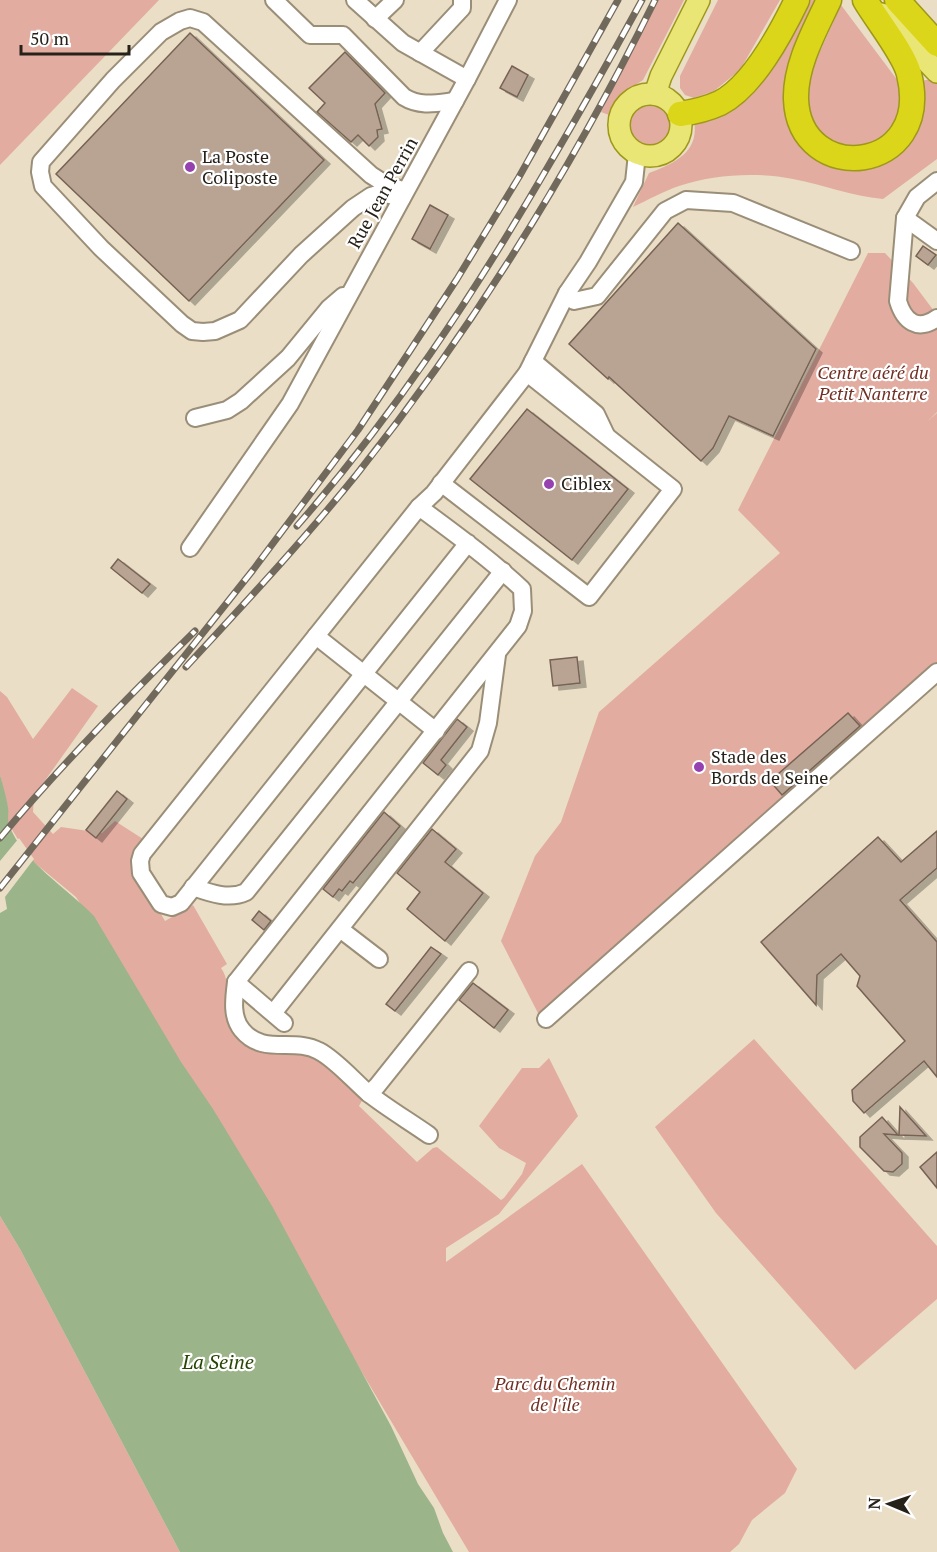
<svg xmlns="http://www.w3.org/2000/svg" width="937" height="1552" viewBox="0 0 937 1552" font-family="'PT Serif',serif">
  <defs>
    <filter id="shadow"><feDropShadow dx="6" dy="4" stdDeviation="0" flood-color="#0004"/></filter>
  </defs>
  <rect width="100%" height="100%" fill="#ebdec6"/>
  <g fill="#e2aca0">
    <path d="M0,0H159L0,165Z"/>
    <path d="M658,0H684L643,80L618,97L609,115L601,112Z"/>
    <path d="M718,0H780L740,70L714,91L694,98L685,95L680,88V76Z"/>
    <path d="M804,0H818C801,42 764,102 799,143C804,149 811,153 817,158L909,143C922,123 924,106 920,81L933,79L937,84V159L883,199C851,196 825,185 793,179C758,172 714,174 679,186C664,191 648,200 633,207L649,173C672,164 700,153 694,121L714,110Z"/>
    <path d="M841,5L898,81L901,102L898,115L889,135L874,145L851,149L828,140L813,127L804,107L807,80Z"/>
    <circle cx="651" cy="126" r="22"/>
    <path d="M868,253H885L913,283L937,315V412L929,420L937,413V662L539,1015L501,941L535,856L561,822L599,712L780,553L738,510Z"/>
    <path d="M409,505L406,515L132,864L165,921L193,905L227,964L221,968C230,980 226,996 227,1010C234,1018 257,1049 265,1052C277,1056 291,1050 303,1053C326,1058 346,1080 365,1095L359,1106L417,1162L433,1148L437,1147L501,1200L504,1198L522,1174L526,1163L499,1148L479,1126L522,1068H539L549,1058L578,1116L499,1214L446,1248V1262L582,1164L797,1469L785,1493L752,1520L739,1544L730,1552H469L120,966L76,897L30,859L8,823V808L0,775V691L7,697L33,739L72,688L98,706L34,796L33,812L53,834L61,827L102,833L115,821L143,839Z"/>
    <path d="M754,1039L937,1246V1299L855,1370L716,1213L655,1127Z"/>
    <path d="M0,1216L20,1249L180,1552H0Z"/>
  </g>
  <path fill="#9bb489" d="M0,775C3,785 6,796 8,807C9,813 7,819 9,825C23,862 67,888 94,916L181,1062L213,1109L272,1206L391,1426L418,1484L434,1508L443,1533L453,1552H180L20,1249L0,1216Z"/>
  <path fill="#ebdec6" d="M19,838L34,859L5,897L7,909L0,913V861Z"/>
  <g fill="#b9a393" stroke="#776354" stroke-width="1.5" filter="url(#shadow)">
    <path d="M190,33L324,160L189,301L56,174Z"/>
    <path d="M345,52L385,93L375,104L382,129L377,130L378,137L369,146L358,135L351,142L317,112L325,103L309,88Z"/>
    <path d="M512,66L528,75L517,97L500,88Z"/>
    <path d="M430,205L448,215L430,249L412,239Z"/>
    <path d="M678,223L816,349L773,436L729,416L713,448L701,461L609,377L608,379L569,344Z"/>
    <path d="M923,246L936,255L928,265L916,256Z"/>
    <path d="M527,409L628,489L572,560L470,479Z"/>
    <path d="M118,559L150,584L142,593L111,568Z"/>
    <path d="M577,657L580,683L553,686L550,660Z"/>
    <path d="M848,713L860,726L782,795L770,781Z"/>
    <path d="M457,719L467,727L441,760L446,765L438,775L423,763Z"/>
    <path d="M117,791L127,799L96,838L86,830Z"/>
    <path d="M384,812L400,826L353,883L350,881L342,891L339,889L333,897L323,889Z"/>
    <path d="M432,829L456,849L445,862L483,893L445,941L407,909L420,892L397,873Z"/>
    <path d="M937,831V868L900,900L937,942V1077L924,1061L864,1113L853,1101L852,1090L905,1041L857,986L860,976L841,954L817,975L816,1005L761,942L878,837L901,862Z"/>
    <path d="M259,911L271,921L264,930L252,920Z"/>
    <path d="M431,947L441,954L395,1011L386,1004Z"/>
    <path d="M473,983L508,1010L494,1028L459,1000Z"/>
    <path d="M900,1107L926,1136L899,1135Z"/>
    <path d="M882,1117L898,1135L884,1134L902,1153V1164L893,1172L884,1171L860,1147V1137Z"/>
    <path d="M937,1152V1188L920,1167Z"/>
  </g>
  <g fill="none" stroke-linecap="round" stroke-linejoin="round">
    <defs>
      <g id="minor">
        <path d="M274,0L310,35H343L404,97C420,107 437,103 455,101"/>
        <path d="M355,0L403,43L467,79"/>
        <path d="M375,19L395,0"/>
        <path d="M420,53L462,8V0"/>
        <path d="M937,181L917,197L905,218L898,301C904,321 917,332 937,318"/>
        <path d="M402,198L381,193L371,196L353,208L301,255L240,320L215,331L203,332L192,331L182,324L101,248L43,186L40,172L41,162L113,80L161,32L180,21L190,18L203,22L371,175L385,184L405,191"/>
        <path d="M905,218L937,241"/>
        <path d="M567,293L574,301L597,296L665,211L686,200L733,203L851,251"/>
        <path d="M533,361L596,414L606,435"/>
        <path d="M195,418L227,410L241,401L288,358L329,308L343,296"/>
        <path d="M441,483L589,597L673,489L527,373"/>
        <path d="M419,507L434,493L527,373L567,293L588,262L634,182L637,154"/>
        <path d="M190,548L290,404L467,79L508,0"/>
        <path d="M316,636L436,731"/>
        <path d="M193,887C210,893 229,900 246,892L503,571"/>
        <path d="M340,929L379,959"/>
        <path d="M236,982L284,1023"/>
        <path d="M274,1012L480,751L488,723L497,655"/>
        <path d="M546,1019L937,672"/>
        <path d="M369,1094L377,1086L469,971"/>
        <path d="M429,1135C409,1121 387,1108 368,1093C354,1081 335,1059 319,1051C294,1037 263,1056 242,1030C231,1017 234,998 236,982L518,626L523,611L522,589C490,559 454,533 419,507L142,854L140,861L141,873L161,904L172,907L181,903L468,543"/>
      </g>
      <g id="major">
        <path d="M882,14L937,72"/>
        <circle cx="650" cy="125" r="31"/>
        <path d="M655,94L661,76L699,0"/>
      </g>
      <g id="highway">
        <path d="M829,0C815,30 795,65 796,99C799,187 934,175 909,74C905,55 876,19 865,0"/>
        <path d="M897,0L937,44"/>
        <path d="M680,114C694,112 707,109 720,103C753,86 781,33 797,0"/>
      </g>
    </defs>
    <use href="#minor" stroke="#9a8e78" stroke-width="20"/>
    <use href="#major" stroke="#9d971a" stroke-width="24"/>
    <use href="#highway" stroke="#9d971a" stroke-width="27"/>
    <use href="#minor" stroke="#fff" stroke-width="16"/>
    <use href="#major" stroke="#eae676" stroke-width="21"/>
    <use href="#highway" stroke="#dcd61a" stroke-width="24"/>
    <defs>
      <g id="rail">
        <path d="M297,526C394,415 472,297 546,170C579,114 611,57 642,0"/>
        <path d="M186,667C244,604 303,541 357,474C473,328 573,167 655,0"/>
        <path d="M0,838C61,765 127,698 195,631"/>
        <path d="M0,888L253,570L358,430L457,279L519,177L618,0"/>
      </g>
    </defs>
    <use href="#rail" stroke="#71695b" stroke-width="7"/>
    <use href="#rail" stroke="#fff" stroke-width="4.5" stroke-dasharray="14" stroke-linecap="butt"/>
  </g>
  <g fill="#9541af" stroke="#fff" stroke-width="2">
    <circle cx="190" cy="167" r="6"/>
    <circle cx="549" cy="484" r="6"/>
    <circle cx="699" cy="767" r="6"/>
  </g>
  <g text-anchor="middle" stroke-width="4.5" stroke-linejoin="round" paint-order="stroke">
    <g font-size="18" fill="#272219" stroke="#fff" text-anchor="start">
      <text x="202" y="163">La Poste<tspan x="202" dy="21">Coliposte</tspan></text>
      <text x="561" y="490">Ciblex</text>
      <text x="711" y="763">Stade des<tspan x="711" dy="21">Bords de Seine</tspan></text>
    </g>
    <g font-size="18" fill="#272219" stroke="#fff">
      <text transform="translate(383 193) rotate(-61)" y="6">Rue Jean Perrin</text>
    </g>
    <g font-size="18" font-style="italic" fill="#712f23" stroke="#fff">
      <text x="873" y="379">Centre aéré du<tspan x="873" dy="21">Petit Nanterre</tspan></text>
      <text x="555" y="1390">Parc du Chemin<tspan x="555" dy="21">de l'île</tspan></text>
    </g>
    <g font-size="20" font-style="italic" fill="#274503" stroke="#fff">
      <text x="218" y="1369">La Seine</text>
    </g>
  </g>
  <g transform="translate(889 1504) rotate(272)" stroke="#ffffff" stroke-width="4.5" paint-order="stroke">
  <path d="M0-4.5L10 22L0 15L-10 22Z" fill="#272219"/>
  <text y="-9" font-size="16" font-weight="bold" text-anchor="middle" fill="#272219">N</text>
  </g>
  <path d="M21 45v9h108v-9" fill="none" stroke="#272219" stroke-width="3"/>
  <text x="30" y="45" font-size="18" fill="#272219" stroke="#ffffff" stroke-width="4.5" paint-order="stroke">50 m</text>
</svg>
